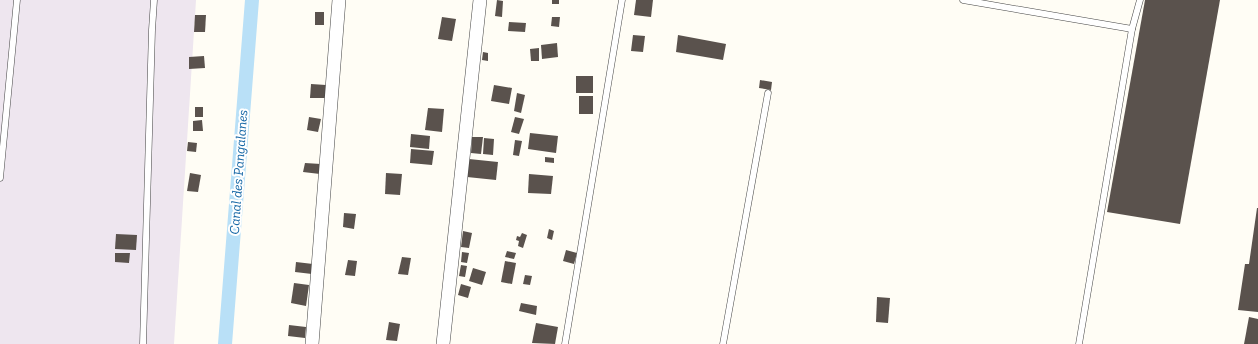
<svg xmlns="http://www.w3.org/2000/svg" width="1258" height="344" viewBox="0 0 1258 344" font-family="'Zilla Slab',serif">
  <rect width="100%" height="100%" fill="#fffdf5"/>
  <path fill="#eee6ef" d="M0,0H196L174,344H0Z"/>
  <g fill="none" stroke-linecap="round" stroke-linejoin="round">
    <path stroke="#b9e0f7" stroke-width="14" d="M225,344L252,0"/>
  </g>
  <g fill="#5a524d">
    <path d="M497,0L503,1L502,17L495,16Z"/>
    <rect x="552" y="0" width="7" height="4"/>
    <path d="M636,0H653L651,17L634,15Z"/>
    <path d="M1145,0H1220L1180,224L1107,212Z"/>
    <rect x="315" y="12" width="9" height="13"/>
    <path d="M195,15H206L205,32H194Z"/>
    <path d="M442,17L456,19L452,41L438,39Z"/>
    <path d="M552,17H560L559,27L551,26Z"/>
    <path d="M509,22L526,23L525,32L508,31Z"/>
    <path d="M633,35L645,36L643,52L631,51Z"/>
    <path d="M678,35L726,44L723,60L676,52Z"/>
    <path d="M557,43L558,57L542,59L541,45Z"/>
    <path d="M539,48V61H531L530,49Z"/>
    <path d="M483,52L488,53V61L482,60Z"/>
    <path d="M204,56L205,68L189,69V57Z"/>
    <rect x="576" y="76" width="17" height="17"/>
    <path d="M760,80L772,82L771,90L759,88Z"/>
    <path d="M311,84L326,85V98H310Z"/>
    <path d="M494,85L512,88L509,104L491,101Z"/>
    <path d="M517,93L525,95L521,113L514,111Z"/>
    <rect x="579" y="96" width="14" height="18"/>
    <rect x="195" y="107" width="8" height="10"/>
    <path d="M428,108L444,109L442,132L425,130Z"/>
    <path d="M309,117L321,119L318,132L307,130Z"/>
    <path d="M515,117L524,119L519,134L511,132Z"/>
    <path d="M202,120L203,131H193V121Z"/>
    <path d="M530,133L558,136L556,153L528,149Z"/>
    <path d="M411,134L430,136L429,149L410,147Z"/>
    <path d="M472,137H483L481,154L471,153Z"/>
    <path d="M484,138L494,139L493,155L483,154Z"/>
    <path d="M515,140L522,141L519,156L513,155Z"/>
    <path d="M188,142L197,143L196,152L187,151Z"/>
    <path d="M411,149L434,151L432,165L410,163Z"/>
    <path d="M545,157L554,158V163L545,162Z"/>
    <path d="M469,159L498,162L496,180L467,177Z"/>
    <path d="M305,163L321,164L320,174L303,172Z"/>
    <path d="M190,173L201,175L198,192L187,191Z"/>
    <path d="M386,173L402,174L400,195L385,194Z"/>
    <path d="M529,174L553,176L551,194L528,193Z"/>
    <path d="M1257,208H1258V312L1238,310L1245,264H1249Z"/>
    <path d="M344,213L356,214L354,229L343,227Z"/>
    <path d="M549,229L554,231L552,240L547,238Z"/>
    <path d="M463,231L472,233L469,248L461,247Z"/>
    <path d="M522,233L527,235L523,248L518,246L519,241L516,240L517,236L520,237Z"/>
    <path d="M116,234L137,235L136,250L115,249Z"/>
    <path d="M566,250L577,253L574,264L563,261Z"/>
    <path d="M507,251L516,253L514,259L505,257Z"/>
    <path d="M462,252L469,253L467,263L461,262Z"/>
    <path d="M115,253H130L129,263L115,262Z"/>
    <path d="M402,257L411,258L408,275L398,274Z"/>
    <path d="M348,260L357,261L355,276L345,275Z"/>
    <path d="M505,261L516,263L512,284L501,282Z"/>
    <path d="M296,262L313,264L312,274L295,272Z"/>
    <path d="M461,265L467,266L465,277L459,276Z"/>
    <path d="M473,268L486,272L482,285L469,281Z"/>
    <path d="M525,275L532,276L530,285L523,284Z"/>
    <path d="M294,283L309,285L306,306L291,303Z"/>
    <path d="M461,284L471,287L468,298L458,295Z"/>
    <path d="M877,297L890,298L888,323L876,322Z"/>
    <path d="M521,303L537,306L536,315L519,311Z"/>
    <path d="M1249,317L1258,319V344H1244Z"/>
    <path d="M389,322L400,324L397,341L386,340Z"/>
    <path d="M536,323L558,327L555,344L532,343Z"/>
    <path d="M289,325L306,327L305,338L288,336Z"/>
  </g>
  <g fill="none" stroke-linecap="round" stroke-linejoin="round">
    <defs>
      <g id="service">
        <path d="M963,0L1132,29"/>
        <path d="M0,178L17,0"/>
        <path d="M143,344L152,30L154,0"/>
        <path d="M565,344L622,0"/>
        <path d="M723,344L768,93"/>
        <path d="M1079,344L1132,29L1140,0"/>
      </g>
      <g id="minor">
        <path d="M312,344L339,0"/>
        <path d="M443,344L480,0"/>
      </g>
    </defs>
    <use href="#service" stroke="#444" stroke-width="7"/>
    <use href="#minor" stroke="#444" stroke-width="14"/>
    <use href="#service" stroke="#fff" stroke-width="6"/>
    <use href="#minor" stroke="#fff" stroke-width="13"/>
  </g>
  <g text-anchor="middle" stroke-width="4" stroke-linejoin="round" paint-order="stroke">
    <g font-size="14" font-style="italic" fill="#1768a6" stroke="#fff">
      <text transform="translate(238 172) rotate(-86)" y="5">Canal des Pangalanes</text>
    </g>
  </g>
</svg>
